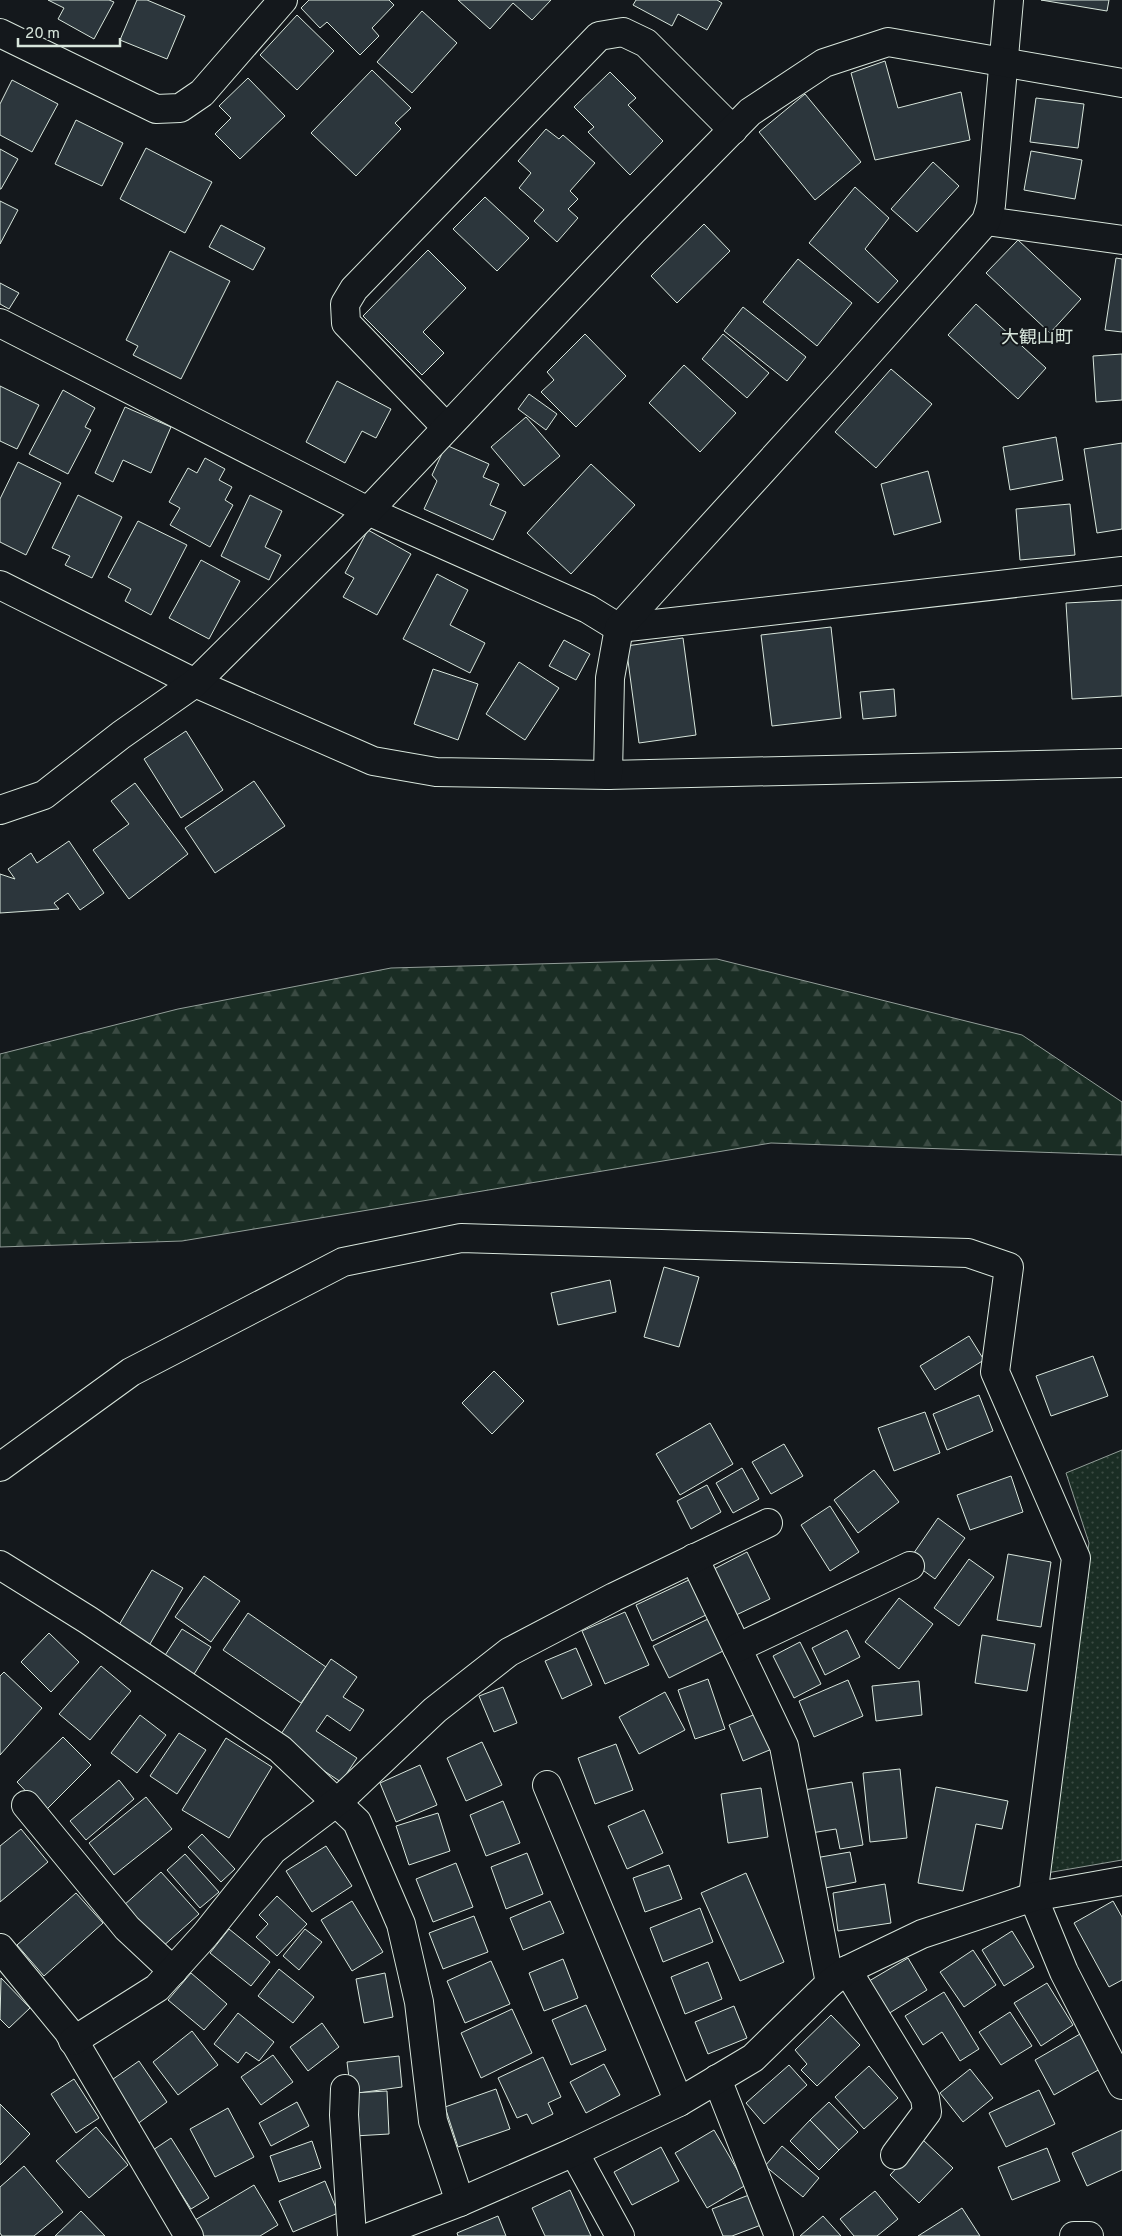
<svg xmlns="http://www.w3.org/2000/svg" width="1122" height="2236" viewBox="0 0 1122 2236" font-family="Overpass,'Noto Sans JP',sans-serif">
  <defs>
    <pattern id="forest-firs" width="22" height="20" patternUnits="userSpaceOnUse" patternTransform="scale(1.25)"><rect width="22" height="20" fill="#1a2d24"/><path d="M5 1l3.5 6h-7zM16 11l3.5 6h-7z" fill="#3b4b43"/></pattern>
    <pattern id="park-dots" width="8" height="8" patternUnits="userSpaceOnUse" patternTransform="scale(1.25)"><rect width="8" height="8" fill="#1a2d24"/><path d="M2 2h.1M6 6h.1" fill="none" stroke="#3b4b43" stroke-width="1.8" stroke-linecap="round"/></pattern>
  </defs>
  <rect width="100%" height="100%" fill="#14181c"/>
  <path fill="url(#forest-firs)" stroke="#939e99" d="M717,959L1022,1035L1122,1102V1155L771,1143L182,1241L0,1247V1054L178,1009L391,968Z"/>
  <path fill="url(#park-dots)" stroke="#939e99" d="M1122,1450V1860L1035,1875L1089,1543L1066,1473Z"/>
  <g fill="#2c363c" stroke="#d8e6dc">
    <path d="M48,0H109L114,2L94,39L58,19L64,8Z"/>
    <path d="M137,0H147L185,16L167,59L120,40Z"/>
    <path d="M309,0H389L394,5L372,28L379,36L360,55L327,22L320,28L301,8Z"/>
    <path d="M458,0H551L532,20L513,3L490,29Z"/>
    <path d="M636,0H717L722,3L707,30L678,14L672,26L633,5Z"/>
    <path d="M1041,0H1109L1107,11Z"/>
    <path d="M422,11L457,43L412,93L377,62Z"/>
    <path d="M297,15L334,51L297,90L260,55Z"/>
    <path d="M885,61L898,108L961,92L970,140L875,160L851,73Z"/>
    <path d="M372,70L411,108L395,123L401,129L356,176L311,133Z"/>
    <path d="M610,72L636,98L628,105L663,141L630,175L588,132L594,127L574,107Z"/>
    <path d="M248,78L285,116L240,159L215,134L231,118L219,106Z"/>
    <path d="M12,80L58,104L32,152L0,135V104Z"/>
    <path d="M805,94L861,162L815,200L759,132Z"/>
    <path d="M1036,98L1084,104L1078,148L1030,142Z"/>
    <path d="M76,120L123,143L102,186L55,164Z"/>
    <path d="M546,129L559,139L563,135L595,163L570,191L578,199L568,209L578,218L557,242L534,221L544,210L519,188L531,173L518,161Z"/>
    <path d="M146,148L212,182L185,233L120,199Z"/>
    <path d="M0,149L18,159L1,189H0Z"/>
    <path d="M1031,151L1082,160L1075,199L1024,190Z"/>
    <path d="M933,162L959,186L917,232L891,209Z"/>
    <path d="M855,187L889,218L865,249L898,281L878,303L809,243Z"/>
    <path d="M485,197L529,238L497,271L453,229Z"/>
    <path d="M0,201L18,210L0,244Z"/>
    <path d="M704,224L730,251L677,303L651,276Z"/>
    <path d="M221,225L265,248L253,270L209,247Z"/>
    <path d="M1018,240L1081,299L1050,333L986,273Z"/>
    <path d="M428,250L466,288L423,332L444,353L422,375L363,316Z"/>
    <path d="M170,251L230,281L181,379L133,355L138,346L126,340Z"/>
    <path d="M1116,258L1122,259V332L1105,330Z"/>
    <path d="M798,259L852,303L817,346L763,302Z"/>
    <path d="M0,283L19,293L9,309L0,304Z"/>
    <path d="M976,304L1046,368L1018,399L948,335Z"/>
    <path d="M743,307L806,357L787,381L724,331Z"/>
    <path d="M585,334L626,376L576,427L541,392L554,380L547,372Z"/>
    <path d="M723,334L769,373L747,398L702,359Z"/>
    <path d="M1122,354V400L1096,402L1093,356Z"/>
    <path d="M684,365L736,413L700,452L649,403Z"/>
    <path d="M891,369L932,404L876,468L835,432Z"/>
    <path d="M337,381L391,409L376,438L362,431L345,463L306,442Z"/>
    <path d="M0,386L39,405L17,449L0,441Z"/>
    <path d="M63,390L95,408L85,427L91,430L68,474L29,454Z"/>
    <path d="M529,394L557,414L546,430L518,409Z"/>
    <path d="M125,407L171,427L151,473L123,460L113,482L95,473Z"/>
    <path d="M526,417L560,456L524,486L491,447Z"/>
    <path d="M1056,437L1063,480L1010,490L1003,447Z"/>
    <path d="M1122,443V529L1097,533L1084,449Z"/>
    <path d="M446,445L489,464L483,477L499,484L490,505L506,512L493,540L424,509L437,481L432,475Z"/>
    <path d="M205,458L225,469L219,480L232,487L225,500L233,505L210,547L170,525L180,508L169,502L188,468L197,473Z"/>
    <path d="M18,462L61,483L26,555L0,542V499Z"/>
    <path d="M591,464L635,505L571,574L527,533Z"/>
    <path d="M928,471L941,522L894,535L881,484Z"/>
    <path d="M78,495L122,517L92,578L65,565L70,556L52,548Z"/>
    <path d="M250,495L282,511L265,547L281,555L269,580L221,556Z"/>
    <path d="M1070,504L1075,555L1020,560L1016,509Z"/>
    <path d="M138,521L187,545L151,615L125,601L131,589L108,577Z"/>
    <path d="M368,530L411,554L377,615L343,597L354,578L345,573Z"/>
    <path d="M201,560L240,581L209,639L169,618Z"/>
    <path d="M437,574L468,590L450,625L485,643L470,673L403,639Z"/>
    <path d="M1122,600V696L1072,699L1066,603Z"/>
    <path d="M831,627L841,718L772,726L761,635Z"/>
    <path d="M683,638L696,735L639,743L626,646Z"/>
    <path d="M564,640L590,654L576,680L549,666Z"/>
    <path d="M519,662L559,688L525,740L486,714Z"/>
    <path d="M433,669L478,684L458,740L414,724Z"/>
    <path d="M894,689L896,716L863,719L860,692Z"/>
    <path d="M186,731L223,790L181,818L144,759Z"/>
    <path d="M254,781L285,826L215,873L185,828Z"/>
    <path d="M135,783L188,854L129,899L93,850L129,824L111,801Z"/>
    <path d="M69,841L104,893L80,910L68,893L54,903L59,909L0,913V874L15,879L8,869L31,853L37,863Z"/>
    <path d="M664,1267L699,1277L679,1347L644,1337Z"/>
    <path d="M610,1280L616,1312L558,1325L551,1293Z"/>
    <path d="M969,1336L984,1360L935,1390L920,1366Z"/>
    <path d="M1093,1356L1108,1396L1051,1416L1036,1376Z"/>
    <path d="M494,1371L524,1401L492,1434L462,1403Z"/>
    <path d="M979,1395L993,1431L947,1450L933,1414Z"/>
    <path d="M925,1412L940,1453L894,1471L878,1428Z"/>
    <path d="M710,1423L733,1464L680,1495L656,1454Z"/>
    <path d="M784,1444L803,1476L771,1494L752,1462Z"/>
    <path d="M742,1468L759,1499L733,1513L716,1483Z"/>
    <path d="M874,1470L899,1502L858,1533L834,1500Z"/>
    <path d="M1011,1476L1023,1512L970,1530L957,1495Z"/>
    <path d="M707,1485L721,1512L691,1529L677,1501Z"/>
    <path d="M830,1506L859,1552L830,1571L801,1525Z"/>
    <path d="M938,1518L965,1538L935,1579L909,1560Z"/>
    <path d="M747,1552L770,1599L736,1615L714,1569Z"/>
    <path d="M1008,1554L1051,1562L1041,1627L997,1620Z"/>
    <path d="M969,1559L994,1577L959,1626L934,1608Z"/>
    <path d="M152,1570L183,1588L147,1649L116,1630Z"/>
    <path d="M204,1576L240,1601L211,1642L175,1617Z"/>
    <path d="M691,1579L708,1614L652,1641L636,1605Z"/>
    <path d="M899,1598L933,1624L899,1669L865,1642Z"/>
    <path d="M625,1612L649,1665L605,1684L582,1631Z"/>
    <path d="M248,1613L326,1667L301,1703L223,1650Z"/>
    <path d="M708,1619L723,1651L669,1678L653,1646Z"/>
    <path d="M182,1629L211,1647L191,1679L162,1660Z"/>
    <path d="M847,1630L860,1657L825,1675L812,1648Z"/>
    <path d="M49,1633L79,1662L51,1692L21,1662Z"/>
    <path d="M982,1635L1035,1644L1027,1691L975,1683Z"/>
    <path d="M800,1642L821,1684L794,1698L773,1656Z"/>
    <path d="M576,1648L592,1685L562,1699L545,1661Z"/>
    <path d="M331,1659L357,1677L343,1697L364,1710L350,1731L327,1715L316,1731L357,1758L341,1782L277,1740Z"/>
    <path d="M101,1666L131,1691L90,1740L59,1714Z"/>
    <path d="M4,1672L42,1708L0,1755V1676Z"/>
    <path d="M708,1679L725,1729L695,1739L678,1690Z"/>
    <path d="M848,1680L863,1716L814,1737L799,1701Z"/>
    <path d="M919,1681L922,1715L876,1721L872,1686Z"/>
    <path d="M503,1687L517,1723L494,1732L479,1696Z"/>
    <path d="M665,1692L685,1730L639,1754L619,1717Z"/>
    <path d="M758,1713L772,1749L743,1761L729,1725Z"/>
    <path d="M140,1715L166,1735L137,1773L111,1753Z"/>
    <path d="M179,1733L206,1750L177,1794L150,1776Z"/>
    <path d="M63,1737L91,1765L45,1811L17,1782Z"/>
    <path d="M226,1738L272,1767L229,1838L182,1810Z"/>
    <path d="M482,1742L502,1785L466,1801L447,1758Z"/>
    <path d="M616,1744L633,1790L595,1804L578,1758Z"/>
    <path d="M420,1765L437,1805L396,1822L380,1783Z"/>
    <path d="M900,1769L907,1838L870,1842L863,1773Z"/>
    <path d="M119,1780L134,1799L86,1840L70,1821Z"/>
    <path d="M852,1782L863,1845L840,1849L836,1829L811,1833L804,1790Z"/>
    <path d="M936,1787L1008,1801L1002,1829L976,1824L963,1891L918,1883Z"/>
    <path d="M761,1788L768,1837L728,1843L721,1794Z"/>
    <path d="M146,1797L172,1829L114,1875L89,1843Z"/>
    <path d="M503,1801L520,1843L486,1856L470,1815Z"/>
    <path d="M644,1810L663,1853L627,1869L608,1826Z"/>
    <path d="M438,1813L450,1851L409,1865L396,1826Z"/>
    <path d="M21,1829L48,1862L0,1902V1846Z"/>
    <path d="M202,1834L235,1869L221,1882L188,1847Z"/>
    <path d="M326,1846L352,1886L312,1912L286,1871Z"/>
    <path d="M850,1852L856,1882L820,1889L815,1858Z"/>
    <path d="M527,1853L543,1894L506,1909L491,1867Z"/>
    <path d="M185,1854L219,1892L200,1908L167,1870Z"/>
    <path d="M456,1863L473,1907L433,1922L416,1879Z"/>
    <path d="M669,1865L682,1899L645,1912L633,1878Z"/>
    <path d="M161,1872L199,1914L161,1948L123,1906Z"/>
    <path d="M746,1873L784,1962L740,1981L701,1893Z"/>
    <path d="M885,1884L891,1923L838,1931L833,1893Z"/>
    <path d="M76,1893L103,1923L44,1976L17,1945Z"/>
    <path d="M277,1896L307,1924L277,1956L256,1937L268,1924L259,1915Z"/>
    <path d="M352,1901L383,1952L352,1971L321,1920Z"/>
    <path d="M550,1901L564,1933L523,1950L510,1918Z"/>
    <path d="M1113,1901L1122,1917V1980L1109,1987L1074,1923Z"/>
    <path d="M700,1908L713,1942L663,1962L650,1928Z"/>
    <path d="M474,1916L488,1952L443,1969L429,1933Z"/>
    <path d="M229,1929L270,1962L251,1986L210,1953Z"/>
    <path d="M305,1929L322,1942L299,1970L283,1956Z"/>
    <path d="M1012,1931L1034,1967L1004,1986L982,1950Z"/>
    <path d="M973,1950L996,1985L964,2007L940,1972Z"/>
    <path d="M908,1958L927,1990L883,2017L864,1984Z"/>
    <path d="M563,1959L578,1998L544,2011L529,1973Z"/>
    <path d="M491,1961L510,2004L465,2023L447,1981Z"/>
    <path d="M708,1962L722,1999L685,2014L671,1977Z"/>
    <path d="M279,1969L314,1997L293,2023L258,1996Z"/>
    <path d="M191,1973L227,2004L204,2030L168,2000Z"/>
    <path d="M385,1973L393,2017L364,2023L356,1979Z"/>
    <path d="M1,1978L30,2008L9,2028L0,2019Z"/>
    <path d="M1047,1983L1073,2025L1041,2046L1014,2003Z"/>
    <path d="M944,1992L979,2049L960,2061L942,2032L923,2045L905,2016Z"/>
    <path d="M586,2005L606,2050L571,2065L552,2020Z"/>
    <path d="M734,2006L747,2038L708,2054L695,2022Z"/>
    <path d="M512,2009L532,2053L481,2078L461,2033Z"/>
    <path d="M1010,2012L1032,2046L1001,2065L979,2032Z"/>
    <path d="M238,2013L274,2042L259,2061L246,2052L238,2063L214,2044Z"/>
    <path d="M831,2015L860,2045L817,2086L801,2070L807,2064L795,2050Z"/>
    <path d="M322,2023L339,2047L308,2071L290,2047Z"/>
    <path d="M192,2031L218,2065L178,2095L153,2062Z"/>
    <path d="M1080,2034L1100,2069L1054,2095L1035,2060Z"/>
    <path d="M273,2055L293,2082L261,2105L241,2077Z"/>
    <path d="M399,2056L402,2087L351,2094L347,2062Z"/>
    <path d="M543,2057L561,2097L548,2103L553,2114L532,2124L527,2114L517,2118L498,2078Z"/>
    <path d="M139,2061L167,2102L136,2125L106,2084Z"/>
    <path d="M604,2064L620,2095L586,2113L570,2082Z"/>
    <path d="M789,2065L807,2085L764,2124L746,2103Z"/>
    <path d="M869,2066L898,2098L864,2129L835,2097Z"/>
    <path d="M970,2069L993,2098L963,2122L940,2093Z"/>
    <path d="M74,2079L99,2118L76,2133L51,2094Z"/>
    <path d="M496,2089L510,2129L458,2147L445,2107Z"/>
    <path d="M1039,2090L1055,2124L1006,2147L989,2113Z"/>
    <path d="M387,2091L389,2134L354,2136L352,2093Z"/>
    <path d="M297,2102L309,2126L271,2146L259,2123Z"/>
    <path d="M829,2102L858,2132L839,2150L810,2120Z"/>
    <path d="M0,2104L30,2134L0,2165Z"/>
    <path d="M228,2108L254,2157L215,2177L190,2129Z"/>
    <path d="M810,2120L839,2150L819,2170L790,2141Z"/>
    <path d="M96,2127L128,2165L89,2198L56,2161Z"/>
    <path d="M714,2130L746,2185L707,2208L675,2153Z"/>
    <path d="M1122,2130V2170L1087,2186L1072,2153Z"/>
    <path d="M171,2138L209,2198L191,2209L153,2150Z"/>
    <path d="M923,2140L953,2168L919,2203L890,2175Z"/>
    <path d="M312,2141L321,2168L279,2182L270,2156Z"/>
    <path d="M782,2146L819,2178L803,2197L765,2166Z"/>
    <path d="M661,2147L679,2181L632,2205L614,2172Z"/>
    <path d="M1047,2148L1060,2181L1012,2200L998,2167Z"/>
    <path d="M24,2166L63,2212L34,2236H2L0,2233V2187Z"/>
    <path d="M325,2181L338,2213L293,2232L279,2201Z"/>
    <path d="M254,2185L278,2225L260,2236H198L190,2223Z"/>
    <path d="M570,2190L591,2236H545L532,2208Z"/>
    <path d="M875,2191L898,2219L877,2236H854L840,2219Z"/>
    <path d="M749,2195L761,2225L732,2236H723L712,2209Z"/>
    <path d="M962,2208L980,2236H918Z"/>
    <path d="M81,2211L105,2236H55Z"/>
    <path d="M498,2216L506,2236H458L457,2233Z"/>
    <path d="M823,2216L841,2236H800Z"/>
  </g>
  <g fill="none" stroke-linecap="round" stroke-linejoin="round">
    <defs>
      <g id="minor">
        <path d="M0,33L156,109L180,108L202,93L283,0"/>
        <path d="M986,221L1122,240"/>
        <path d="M0,323L368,511L588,609L619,628L1122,571"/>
        <path d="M446,427L346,323L345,304L354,289L599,36L623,32L646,43L733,130"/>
        <path d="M0,585L195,683L373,761L436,772L608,775L1122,763"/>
        <path d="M608,775L610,678L619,628L842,383L986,221L991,205L1009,0"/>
        <path d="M0,810L44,795L121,735L195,683L368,511L633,231L750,112L824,63L888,42L1122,83"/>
        <path d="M0,1467L131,1372L343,1262L461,1238L968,1253L1009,1267L995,1372L1076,1558L1033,1897L1064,1972L1122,2085"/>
        <path d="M694,1558L784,1746L830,1983"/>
        <path d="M0,1565L88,1620L280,1749L357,1822L401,1924L419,2002L433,2121L460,2202"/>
        <path d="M737,1648L910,1566"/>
        <path d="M547,1785L679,2102"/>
        <path d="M26,1805L127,1928L173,1971"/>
        <path d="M0,1948L68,2031L189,2236"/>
        <path d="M847,1970L925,2098L927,2112L895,2155"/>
        <path d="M73,2041L157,1988L205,1935L273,1850L342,1798L435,1710L509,1652L614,1597L768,1523"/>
        <path d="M717,2079L779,2236"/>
        <path d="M345,2089L344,2115L352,2236"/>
        <path d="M574,2152L620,2236"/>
        <path d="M372,2236L460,2202L574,2152L679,2102L753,2058L830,1983L847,1970L922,1934L1033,1897L1122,1881"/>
        <path d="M1074,2236H1089"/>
      </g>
    </defs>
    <use href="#minor" stroke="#d8e6dc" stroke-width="30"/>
    <use href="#minor" stroke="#14181c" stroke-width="28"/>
  </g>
  <g text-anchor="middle" stroke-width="4" stroke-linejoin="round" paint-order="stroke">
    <g font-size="18" fill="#d8e6dc" stroke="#14181c">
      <text x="1037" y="343">大観山町</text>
    </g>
  </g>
  <path d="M18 38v8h102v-8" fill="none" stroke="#d8e6dc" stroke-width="2.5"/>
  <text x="25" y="38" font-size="15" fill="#d8e6dc" stroke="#14181c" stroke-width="4" paint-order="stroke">20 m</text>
</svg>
